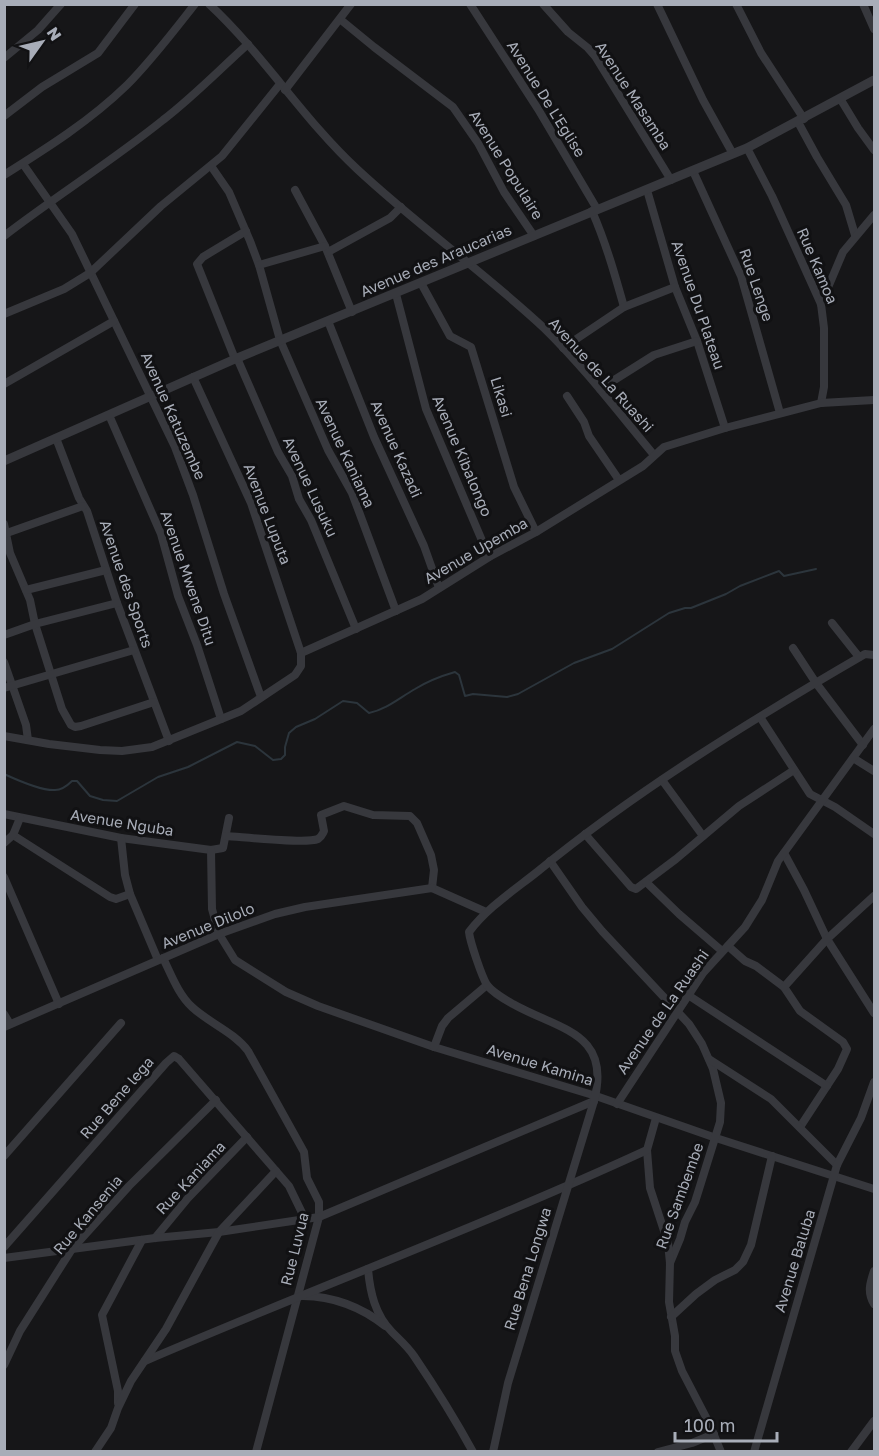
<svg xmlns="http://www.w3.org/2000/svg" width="879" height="1456" viewBox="0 0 879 1456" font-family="'Golos Text',sans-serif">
  <rect width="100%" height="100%" fill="#161618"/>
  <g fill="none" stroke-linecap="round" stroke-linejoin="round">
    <path stroke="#2c353c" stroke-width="2" d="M4,774C17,780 41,791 55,790C62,790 67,786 72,781H77L90,796L103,800L117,801L158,777L188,767L237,742L255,746L273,760L281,759L285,755V747L289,733L296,727L315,719L343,701L357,703L369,713C387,709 399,698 415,689C428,681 441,676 455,672L459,675L465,696L473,694L507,697L518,694L574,663L612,649L669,613L685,608H691L726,594L740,586L779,571L784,576L816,569"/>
    <g stroke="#37383d" stroke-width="8">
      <path d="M209,4C264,55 303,119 357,169C417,225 484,272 544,328C584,367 618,412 654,455"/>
      <path d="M470,4L538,109L597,209"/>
      <path d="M543,4L568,32L588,48L595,56L671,180"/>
      <path d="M657,4L703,100L733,154"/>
      <path d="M736,4L761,53L804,119"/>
      <path d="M863,4L874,29"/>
      <path d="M341,20L374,47L453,107L478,143L504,192L534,236"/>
      <path d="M4,58L38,30L61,4"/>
      <path d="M285,90L351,4"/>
      <path d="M841,100L858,128L874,150"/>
      <path d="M4,116L42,87L98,53L135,4"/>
      <path d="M798,122L817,157L846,205L855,235"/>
      <path d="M747,148L772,196L821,304L824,328V387L821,403"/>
      <path d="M23,164L72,234L175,447L193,495L224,594L261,697"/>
      <path d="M211,166L229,192L250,241L259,265L280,340L328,450L352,493L396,611"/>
      <path d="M693,171L741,276L780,413"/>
      <path d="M4,175C47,148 90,121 127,85C151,61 173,32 195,4"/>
      <path d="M295,190L325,246L352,312"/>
      <path d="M647,190L675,287L697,341L725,428"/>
      <path d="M592,211C606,243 615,275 624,307"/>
      <path d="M4,236C56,196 112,161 163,120C193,97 220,69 248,44"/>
      <path d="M328,252L390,218L401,207"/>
      <path d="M259,265L325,246"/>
      <path d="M421,283L450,336L471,347L514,487L536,532"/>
      <path d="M396,294L426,409L489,557"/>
      <path d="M821,304L843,252L874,215"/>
      <path d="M4,314L64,289L90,273L161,206L222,156L280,84"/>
      <path d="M328,321L374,437L424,546L439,588"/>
      <path d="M563,348L624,307L675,287"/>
      <path d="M237,358L278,452L292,476L299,499L311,520L356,629"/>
      <path d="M235,359L197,264L203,257L246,231"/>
      <path d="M4,384L114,321"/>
      <path d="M600,389L654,355L697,341"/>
      <path d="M567,396L584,422L589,436L619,480"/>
      <path d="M109,415L161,534L178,596L197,645L221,719"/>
      <path d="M56,438L79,498L87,511L117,603L169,741"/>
      <path d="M4,524L10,553L30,600L35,624L62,709L71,725L75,727L81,726L154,702"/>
      <path d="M4,534L83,506"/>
      <path d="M26,590L106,570"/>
      <path d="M832,623L859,657"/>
      <path d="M4,635L35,624L117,603"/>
      <path d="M793,648L816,683L863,745"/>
      <path d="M301,653L422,599L489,557L536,532L643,466L664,447L725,428L821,403L874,400"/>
      <path d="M4,662L26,725L28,740"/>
      <path d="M4,688L134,650"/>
      <path d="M760,717L810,794L835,807L874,834"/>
      <path d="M4,736L49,744L100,750L122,751L152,747L241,711L295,675L301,666V653L251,503L193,377"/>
      <path d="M853,758L874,771"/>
      <path d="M662,780L703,836"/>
      <path d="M4,814L121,838L211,850L223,848L229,818"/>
      <path d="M585,834L631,887L636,889L676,859L739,806L794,770"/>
      <path d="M13,835L110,897L116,899L130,894"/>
      <path d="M226,836C243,837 306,844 318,839C322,836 322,835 324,831L321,815L344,806L373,815L410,816L417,823L431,855L434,870L432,888"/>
      <path d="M121,838L125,875L130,894L158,960"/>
      <path d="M4,843L13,835L20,818"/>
      <path d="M211,850L212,909L219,934L235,960L286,992L318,1006L434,1047L596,1096L716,1138L874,1189"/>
      <path d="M784,853L804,890L827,939L874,1013"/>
      <path d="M550,861L582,907L602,931L689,1024L702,1044L713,1069L721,1103L720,1122L695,1202L685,1222L680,1239L670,1263"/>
      <path d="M4,877L59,1004"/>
      <path d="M646,882L679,914L722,951"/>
      <path d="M432,888L486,912"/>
      <path d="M728,946L745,961L756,966L784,987L800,1011L843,1042L847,1049L838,1069L800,1127"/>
      <path d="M163,958C171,974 178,994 192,1007C209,1023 234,1032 248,1051L304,1152L307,1178L319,1202V1217L256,1452"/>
      <path d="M784,987L827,939L874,896"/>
      <path d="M688,995L827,1086"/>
      <path d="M4,1014L10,1024"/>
      <path d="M4,1027L219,934L275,914L305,907L432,888"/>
      <path d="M434,1047L442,1026L448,1018L487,985"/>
      <path d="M709,1059L771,1099L837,1165"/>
      <path d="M617,1104L703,973L745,927L762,900L778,861L874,729"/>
      <path d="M647,1150L650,1188L668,1243L670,1263L669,1302L675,1336V1351L682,1371L709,1423L721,1452"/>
      <path d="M4,1156L121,1023"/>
      <path d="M155,1238L188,1198L247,1137"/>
      <path d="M4,1247L166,1063L174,1056L179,1059L289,1186L305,1219"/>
      <path d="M4,1258L155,1238L219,1232L319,1217L594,1101"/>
      <path d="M368,1269C370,1292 375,1315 392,1332C400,1340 408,1347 414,1356C435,1387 455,1419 473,1452"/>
      <path d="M874,1271C870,1283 867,1292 874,1304"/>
      <path d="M303,1296C332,1296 362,1307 385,1326"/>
      <path d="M671,1317L696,1294L715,1280L735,1270L743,1262L751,1245L772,1156"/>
      <path d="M145,1361C312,1289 482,1226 647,1150L656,1118"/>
      <path d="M4,1365L20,1331L72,1249L129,1186L216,1100"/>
      <path d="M118,1403V1391L102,1315L142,1240"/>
      <path d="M95,1452L111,1428L118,1408L131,1381L166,1329L219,1232L276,1171"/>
      <path d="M493,1452L508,1383L594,1101C612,1032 559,1030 513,1004C504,999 493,993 487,985C482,977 470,942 469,932C487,908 513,891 537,872C637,790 753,719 865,654L874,655"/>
      <path d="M658,1452L692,1443L714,1434"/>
      <path d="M754,1452L837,1165L861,1118L874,1082"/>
      <path d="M851,1452L874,1421"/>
    </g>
    <path stroke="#37383d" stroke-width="9" d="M4,461L235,359L747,148L874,80"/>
  </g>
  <g text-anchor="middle" stroke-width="6" stroke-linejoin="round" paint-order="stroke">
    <g font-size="15" fill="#a8adb8" stroke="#111113">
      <text transform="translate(633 96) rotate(57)" y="5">Avenue Masamba</text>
      <text transform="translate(546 99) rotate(58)" y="5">Avenue De L'Eglise</text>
      <text transform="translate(506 165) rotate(58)" y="5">Avenue Populaire</text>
      <text transform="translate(436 261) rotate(-23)" y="5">Avenue des Araucarias</text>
      <text transform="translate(817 266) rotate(67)" y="5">Rue Kamoa</text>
      <text transform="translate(756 285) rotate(71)" y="5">Rue Lenge</text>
      <text transform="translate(698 305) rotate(71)" y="5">Avenue Du Plateau</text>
      <text transform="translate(601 375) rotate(48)" y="5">Avenue de La Ruashi</text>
      <text transform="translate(501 397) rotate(73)" y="5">Likasi</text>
      <text transform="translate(173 416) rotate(66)" y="5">Avenue Katuzembe</text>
      <text transform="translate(396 449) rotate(66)" y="5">Avenue Kazadi</text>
      <text transform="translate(345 453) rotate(65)" y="5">Avenue Kaniama</text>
      <text transform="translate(462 456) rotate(67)" y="5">Avenue Kibalongo</text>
      <text transform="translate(310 487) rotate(65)" y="5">Avenue Lusuku</text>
      <text transform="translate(267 514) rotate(69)" y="5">Avenue Luputa</text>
      <text transform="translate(476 551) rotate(-30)" y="5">Avenue Upemba</text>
      <text transform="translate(188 578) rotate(71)" y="5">Avenue Mwene Ditu</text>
      <text transform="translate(126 584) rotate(71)" y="5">Avenue des Sports</text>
      <text transform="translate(122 823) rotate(9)" y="5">Avenue Nguba</text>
      <text transform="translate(208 926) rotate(-22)" y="5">Avenue Dilolo</text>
      <text transform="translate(663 1012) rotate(-55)" y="5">Avenue de La Ruashi</text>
      <text transform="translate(540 1065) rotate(17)" y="5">Avenue Kamina</text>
      <text transform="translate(117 1098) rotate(-49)" y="5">Rue Bene lega</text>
      <text transform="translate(191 1178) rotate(-47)" y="5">Rue Kaniama</text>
      <text transform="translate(680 1196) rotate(-70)" y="5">Rue Sambembe</text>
      <text transform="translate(88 1215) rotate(-50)" y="5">Rue Kansenia</text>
      <text transform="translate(295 1249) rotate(-76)" y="5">Rue Luvua</text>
      <text transform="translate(795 1261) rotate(-73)" y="5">Avenue Baluba</text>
      <text transform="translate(528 1269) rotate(-73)" y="5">Rue Bena Longwa</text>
    </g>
  </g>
  <rect width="879" height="1456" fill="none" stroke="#a8adb8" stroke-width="12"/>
  <g transform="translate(42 42) rotate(56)" stroke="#111113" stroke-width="4.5" paint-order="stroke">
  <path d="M0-4.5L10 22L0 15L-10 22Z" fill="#a8adb8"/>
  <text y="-9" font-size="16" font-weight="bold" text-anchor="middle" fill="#a8adb8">N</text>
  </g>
  <path d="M675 1432v9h102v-9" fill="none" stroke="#a8adb8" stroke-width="3"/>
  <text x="684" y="1432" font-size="18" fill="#a8adb8" stroke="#111113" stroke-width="4.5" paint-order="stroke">100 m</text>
</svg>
